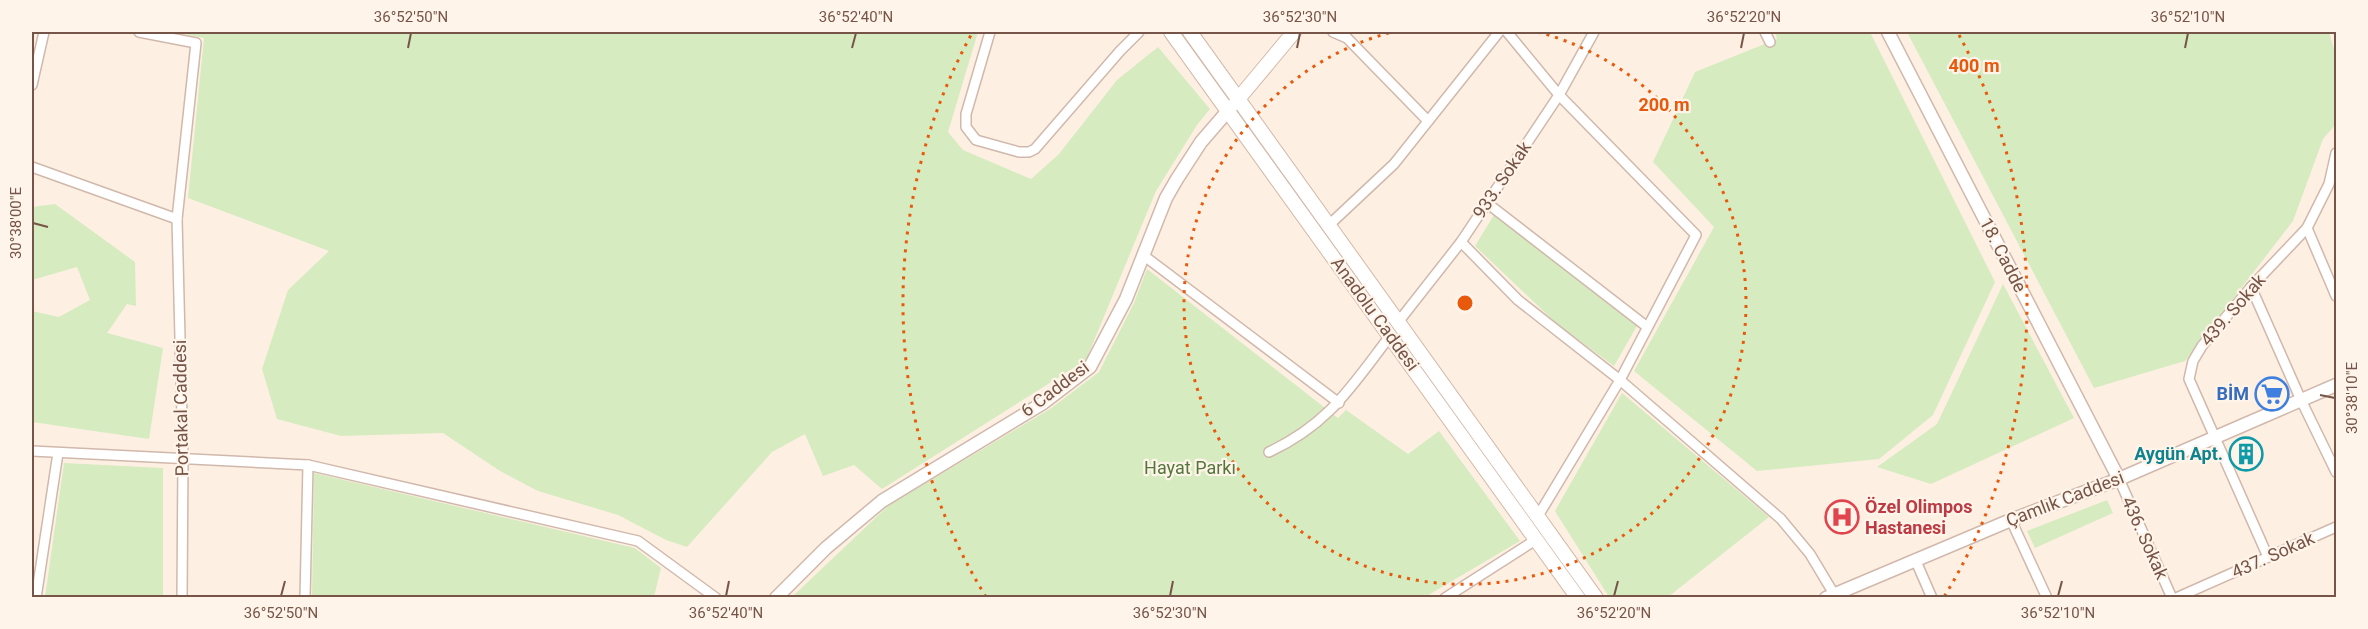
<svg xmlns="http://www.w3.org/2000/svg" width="2368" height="629" viewBox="0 0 2368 629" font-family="Roboto,sans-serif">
  <rect width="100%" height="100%" fill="#fdf0e2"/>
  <g fill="#d6ebc0">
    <path d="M173,32H978L948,132L963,150L1031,179L1059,154L1117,80L1158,47L1210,109L1197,125L1156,191L1086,360L882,489L854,465L823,476L805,434L772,452L687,547L666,540L618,515L538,491L500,471L443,433L341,436L277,419L262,369L288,290L329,251L188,198L204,38Z"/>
    <path d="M1775,32H1870L1995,282L1933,415L1879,459L1757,471L1634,371L1714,227L1653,162L1695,72L1777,39Z"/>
    <path d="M1907,32H2329L2336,56V124L2323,139L2293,221L2185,361L2094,388Z"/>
    <path d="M55,204L135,262L136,306L127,304L107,333L163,348L149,439L32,422V311L59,317L90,300L77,267L32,280V207Z"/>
    <path d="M1494,215L1637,326L1614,366L1557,324L1475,246Z"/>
    <path d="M1147,269L1338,418L1346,410L1408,454L1439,431L1520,541L1425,597L791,598L889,505L1050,409L1099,372L1134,303Z"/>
    <path d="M2003,284L2074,418L1931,484L1877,467L1937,424Z"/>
    <path d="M1622,393L1769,517L1668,597H1609L1555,511Z"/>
    <path d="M64,463L163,468V597H45Z"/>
    <path d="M314,473L635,548L661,568L654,597H312Z"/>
    <path d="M2107,500L2113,513L2035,548L2027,531Z"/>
  </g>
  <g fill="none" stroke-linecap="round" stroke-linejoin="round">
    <defs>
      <g id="minor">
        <path d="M139,32L196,43L177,219L183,458L182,598"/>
        <path d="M990,32L966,114V127L976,140L1019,152H1029L1035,149L1120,51L1139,32"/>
        <path d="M1333,32L1347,38L1428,121"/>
        <path d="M1507,32L1559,95L1696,235L1620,380L1538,516"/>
        <path d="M1765,32L1770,42"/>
        <path d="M32,85L44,32"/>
        <path d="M32,167L177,219"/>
        <path d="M1487,203L1646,326"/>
        <path d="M1329,225L1394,164L1499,32"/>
        <path d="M2307,228L2336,296"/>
        <path d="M1461,242L1518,300L1620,380L1781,519L1810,554L1834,594"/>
        <path d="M1143,255L1339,403"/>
        <path d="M2251,287L2301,400L2336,472"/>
        <path d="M1399,321L1461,242L1559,95L1594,32"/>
        <path d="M32,451L308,465L638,541L716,598"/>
        <path d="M1269,452C1329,424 1351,387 1390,336"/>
        <path d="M2119,479L2172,598"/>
        <path d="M2011,520L2047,598"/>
        <path d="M2268,557L2189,379L2193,361L2202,346L2251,287L2307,228L2329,184L2336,153"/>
        <path d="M1915,559L1932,598"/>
        <path d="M36,598L58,453"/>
        <path d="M305,598L308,465"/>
        <path d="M1445,598L1537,539"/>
        <path d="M2176,598L2336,527"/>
      </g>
      <g id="tertiary">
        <path d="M1888,32L2119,479"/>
        <path d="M776,598L826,548L882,501L1043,403L1090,367L1126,299L1166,198L1177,179L1201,142L1233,105"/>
        <path d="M1826,598L2011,520L2119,479L2336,385"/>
      </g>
      <g id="secondary">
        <path d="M1171,32L1578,598"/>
        <path d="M1190,32L1596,598"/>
        <path d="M1239,98L1294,32"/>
      </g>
    </defs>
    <use href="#minor" stroke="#d1b8ac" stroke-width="12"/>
    <use href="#tertiary" stroke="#d1b8ac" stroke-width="15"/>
    <use href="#secondary" stroke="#d4b8a8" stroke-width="16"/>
    <use href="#minor" stroke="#fff" stroke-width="9"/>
    <use href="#tertiary" stroke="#fff" stroke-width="12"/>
    <use href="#secondary" stroke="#fff" stroke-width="14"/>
  </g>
  <path fill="none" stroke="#765448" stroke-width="2" d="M408,48L411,33M852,48L856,33M1297,48L1300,33M1741,48L1744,33M2185,48L2188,33M33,223L48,227M2320,395L2335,398M281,596L285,581M726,596L729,581M1170,596L1173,581M1614,596L1618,581M2058,596L2062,581"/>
  <g fill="none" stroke="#e8590c" stroke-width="3" stroke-dasharray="3 6">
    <path d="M1538 32A281 281 0 1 1 1392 32"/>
    <path d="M986 597A562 562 0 0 1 971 35M1959 35A562 562 0 0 1 1944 597"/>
  </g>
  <defs>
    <symbol id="supermarket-ring" viewBox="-11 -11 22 22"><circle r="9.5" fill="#fff4e9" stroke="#3f7fe0" stroke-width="1.5"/><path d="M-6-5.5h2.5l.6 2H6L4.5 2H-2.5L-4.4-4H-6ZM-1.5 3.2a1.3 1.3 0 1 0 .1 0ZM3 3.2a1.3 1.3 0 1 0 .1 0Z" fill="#3f7fe0"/></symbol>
    <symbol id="building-ring" viewBox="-11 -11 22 22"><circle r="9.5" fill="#fff4e9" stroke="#0f9aa8" stroke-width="1.5"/><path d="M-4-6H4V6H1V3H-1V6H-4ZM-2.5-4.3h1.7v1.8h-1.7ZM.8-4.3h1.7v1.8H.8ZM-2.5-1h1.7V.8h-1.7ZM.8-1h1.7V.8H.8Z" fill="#0f9aa8"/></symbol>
    <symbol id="hospital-ring" viewBox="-11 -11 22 22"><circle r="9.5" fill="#fff4e9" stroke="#e0444e" stroke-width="1.5"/><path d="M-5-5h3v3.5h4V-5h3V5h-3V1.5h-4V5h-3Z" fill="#e0444e"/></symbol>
  </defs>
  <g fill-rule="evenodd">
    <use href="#supermarket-ring" x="2253" y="375" width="38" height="38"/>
    <use href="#building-ring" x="2227" y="435" width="38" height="38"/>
    <use href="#hospital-ring" x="1823" y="498" width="38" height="38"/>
  </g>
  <g text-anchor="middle" stroke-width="4.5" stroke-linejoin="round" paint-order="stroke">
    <g font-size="18" fill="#765448" stroke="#fff4e9">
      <text transform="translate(1502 180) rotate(-56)" y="6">933. Sokak</text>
      <text transform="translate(2003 255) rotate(63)" y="6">18. Cadde</text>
      <text transform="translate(2233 310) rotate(-49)" y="6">439. Sokak</text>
      <text transform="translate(1375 314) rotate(54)" y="6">Anadolu Caddesi</text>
      <text transform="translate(1055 389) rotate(-37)" y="6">6 Caddesi</text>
      <text transform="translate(181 408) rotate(-91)" y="6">Portakal Caddesi</text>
      <text transform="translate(2065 499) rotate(-21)" y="6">Çamlık Caddesi</text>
      <text transform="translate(2145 538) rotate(66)" y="6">436. Sokak</text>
      <text transform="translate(2273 555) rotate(-24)" y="6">437. Sokak</text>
    </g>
    <g font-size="18" font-weight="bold" fill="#366cbe" stroke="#fff4e9" text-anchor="end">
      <text x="2249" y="400">BİM</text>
    </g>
    <g font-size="18" font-weight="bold" fill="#0d838f" stroke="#fff4e9" text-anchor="end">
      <text x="2223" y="460">Aygün Apt.</text>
    </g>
    <g font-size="18" fill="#53763c" stroke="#fff4e9">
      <text x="1190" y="474">Hayat Parkı</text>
    </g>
    <g font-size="18" font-weight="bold" fill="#be3a42" stroke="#fff4e9" text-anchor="start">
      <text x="1865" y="513">Özel Olimpos<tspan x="1865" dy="21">Hastanesi</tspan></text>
    </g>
  </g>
  <circle cx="1465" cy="303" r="9" fill="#e8590c" stroke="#fff4e9" stroke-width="3"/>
  <g font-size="18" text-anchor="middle" font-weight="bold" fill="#e8590c" stroke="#fff4e9" stroke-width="4.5" stroke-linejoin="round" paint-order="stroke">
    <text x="1974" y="72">400 m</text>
    <text x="1664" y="111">200 m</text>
  </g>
  <rect width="2368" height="629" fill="none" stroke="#fff4e9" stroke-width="66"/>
  <rect x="33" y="33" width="2302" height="563" fill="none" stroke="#765448" stroke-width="2"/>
  <g font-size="15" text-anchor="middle" fill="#765448">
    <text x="411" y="22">36°52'50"N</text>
    <text x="856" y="22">36°52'40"N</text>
    <text x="1300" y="22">36°52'30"N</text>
    <text x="1744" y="22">36°52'20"N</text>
    <text x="2188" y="22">36°52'10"N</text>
    <text transform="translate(16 223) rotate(-90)" y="5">30°38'00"E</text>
    <text transform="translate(2352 398) rotate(-90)" y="5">30°38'10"E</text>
    <text x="281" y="618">36°52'50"N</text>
    <text x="726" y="618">36°52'40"N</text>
    <text x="1170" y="618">36°52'30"N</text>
    <text x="1614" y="618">36°52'20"N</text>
    <text x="2058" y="618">36°52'10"N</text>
  </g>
</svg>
